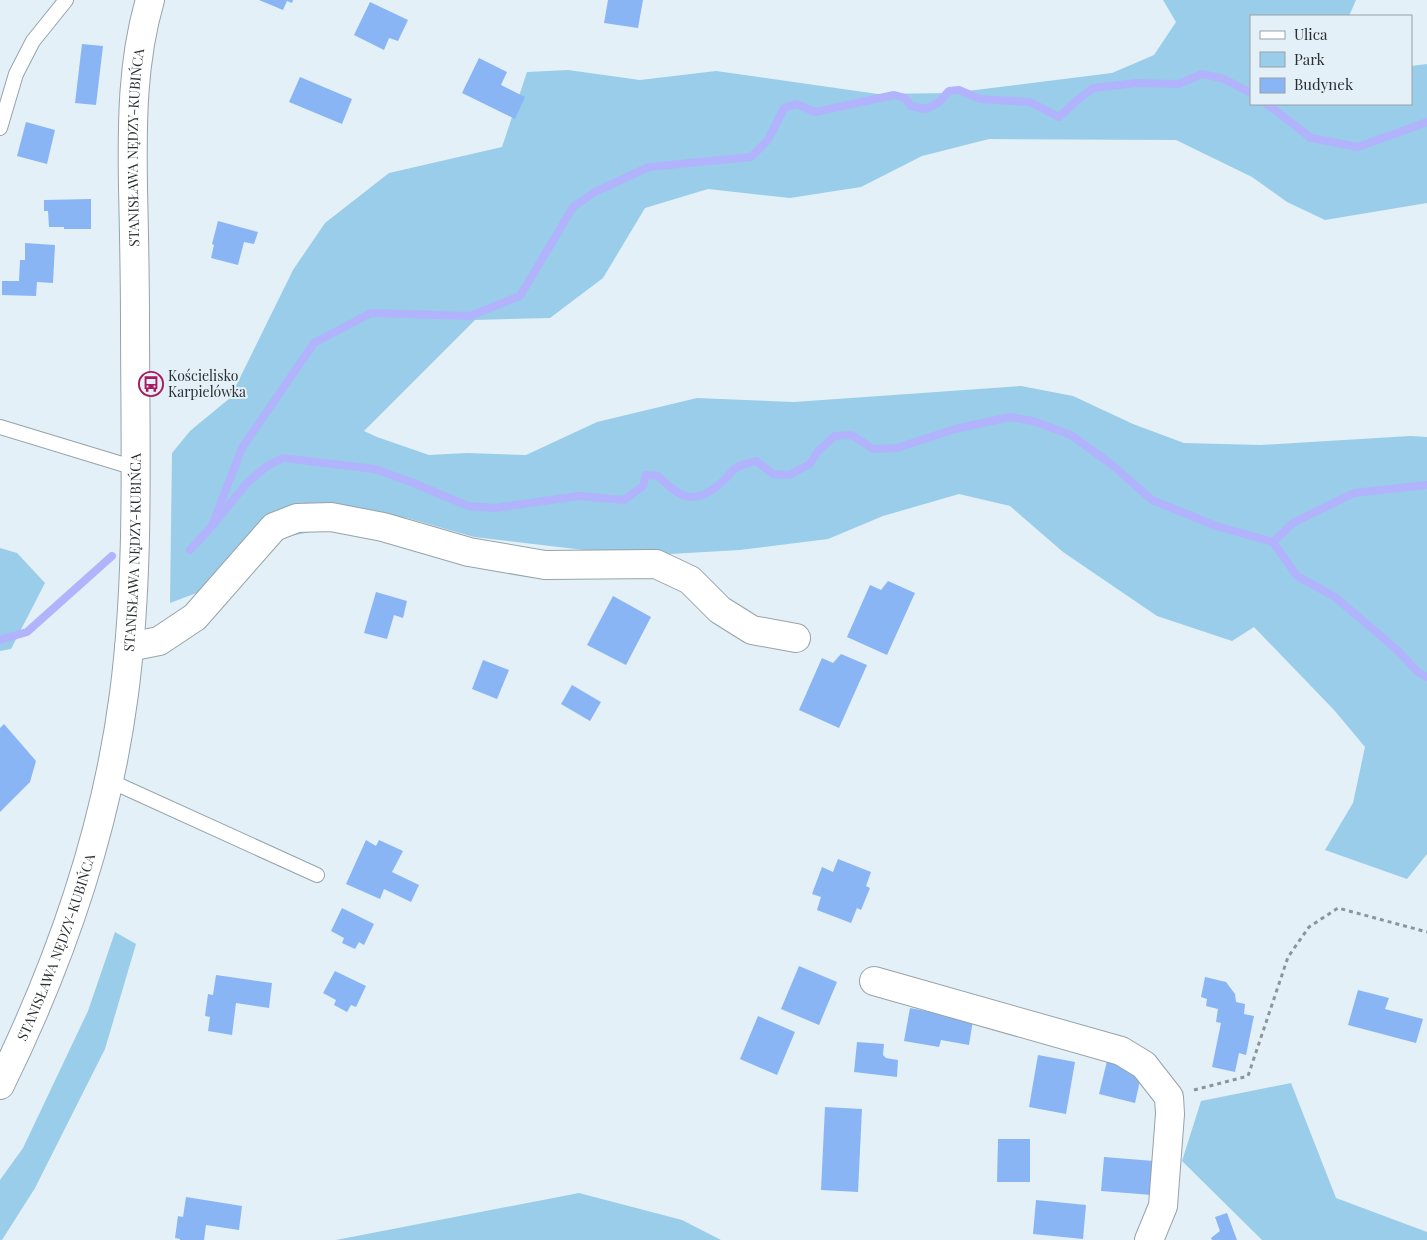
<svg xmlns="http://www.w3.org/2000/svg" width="1427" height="1240" viewBox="0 0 1427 1240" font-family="'Playfair Display',serif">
  <rect width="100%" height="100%" fill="#e3f0f7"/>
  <g fill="#9acde9">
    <path d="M1163,0H1356L1349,16H1251V104H1411V66L1427,64V203L1325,220L1287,202L1252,177L1176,140L989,139L922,156L861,187L790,198L708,189L645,208L603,278L550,318L475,320L364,431L377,437L429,455L467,453L526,455L597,422L697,398L794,402L1021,386L1073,396L1133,424L1184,443L1261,445L1410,436L1427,437V854L1407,879L1325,850L1353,803L1365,747L1334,710L1254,627L1232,641L1157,616L1063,552L1010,506L959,494L883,516L828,539L740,550L635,556L474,537L407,518L359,522L251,544L207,589L170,603L172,453L190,431L230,398L293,270L325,223L389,173L502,147L527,72L568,70L640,80L716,71L878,94L951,93L1112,73L1154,55L1176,22Z"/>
    <path d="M0,548L17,553L45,583L11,649L0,651Z"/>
    <path d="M115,932L136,944L105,1049L35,1188L2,1240H0V1180L23,1148L88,1011Z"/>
    <path d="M1291,1083L1336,1198L1427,1232V1240H1262L1182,1161L1201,1101Z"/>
    <path d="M579,1193L682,1220L721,1240H336Z"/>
  </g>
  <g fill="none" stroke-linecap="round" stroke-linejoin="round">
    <g stroke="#b1b3fc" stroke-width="8">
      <path d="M1267,104L1311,138L1358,147L1427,122"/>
      <path d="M212,526L247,483L267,466L283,458L375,469L411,482L468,506L495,508L579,496L624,500L643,486L646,475L658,476C682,500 696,506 723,481C728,477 732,470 737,467C743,464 750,463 756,461L773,474L789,475L810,464L818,451L835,436L852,435L873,449L897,448L955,429L1010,417L1033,421L1071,435L1111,464L1152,500L1216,526L1273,542L1297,576L1335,597L1395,648L1419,673L1427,677"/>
      <path d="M1273,542L1293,523L1354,493L1427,485"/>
      <path d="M190,550L212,526L242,448L314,343L371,313L470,316L520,296L573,207L595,192L649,167L751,157L768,140L784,108L797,104L815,112L894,95L905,98L911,106L925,109L938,103L949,91L959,90L980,99L1030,102L1059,117L1075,102L1093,88L1137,83L1179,84L1202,74L1224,79L1251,93"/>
      <path d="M0,640L27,632L112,556"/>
    </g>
  </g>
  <g fill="#89b5f5">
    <path d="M259,0H293L292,3L287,1L283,10Z"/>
    <path d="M608,0H643L638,28L604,23Z"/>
    <path d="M370,2L408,20L398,41L389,38L384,50L354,35Z"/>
    <path d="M82,44L103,46L96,105L75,103Z"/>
    <path d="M479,58L507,72L501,85L525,97L515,119L462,93Z"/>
    <path d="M300,77L352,99L342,124L289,102Z"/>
    <path d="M26,122L55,130L47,164L17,156Z"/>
    <path d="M91,199V229H64V227H49L48,211H44V200Z"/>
    <path d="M218,221L258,232L254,244L244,242L238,265L211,258L214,245L212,244Z"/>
    <path d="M25,243L55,245L53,283L37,282L36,296L2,295V281H19L20,260H25Z"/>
    <path d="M888,581L915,593L887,655L847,637L870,585L881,590Z"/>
    <path d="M376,592L407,601L403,618L394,615L387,639L364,633Z"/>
    <path d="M613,596L651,617L626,665L587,645Z"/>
    <path d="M841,654L867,665L839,728L799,710L822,658L833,663Z"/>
    <path d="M483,660L509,670L497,699L472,689Z"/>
    <path d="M572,685L601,702L590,721L561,704Z"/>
    <path d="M4,724L36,761L30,782L0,812V728Z"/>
    <path d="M366,840L376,846L379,840L403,851L392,872L419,885L411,902L384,889L380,899L346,884Z"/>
    <path d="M838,859L871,872L866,886L870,888L861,910L857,908L851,923L817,910L821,897L812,894L822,867L833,872Z"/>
    <path d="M342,908L374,924L364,945L359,942L355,949L342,943L344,938L331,931Z"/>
    <path d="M799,966L837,982L819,1025L781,1009Z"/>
    <path d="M335,971L366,986L356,1007L351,1005L347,1012L334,1005L336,1000L323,993Z"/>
    <path d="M216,975L272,983L269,1008L236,1003L232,1035L208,1031L210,1017L205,1016L208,994L213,995Z"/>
    <path d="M1205,977L1226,982L1235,994L1236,1002L1245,1004L1244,1014L1254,1016L1246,1055L1239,1053L1235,1072L1212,1067L1221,1023L1216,1022L1218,1009L1206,1006L1207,999L1201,997Z"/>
    <path d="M1358,990L1389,998L1385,1009L1423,1019L1416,1043L1348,1025Z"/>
    <path d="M910,1008L973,1020L969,1045L941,1040L939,1047L904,1041Z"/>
    <path d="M758,1016L795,1032L777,1075L740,1059Z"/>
    <path d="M857,1042L884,1044L883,1055L886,1058L898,1060L897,1077L854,1072Z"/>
    <path d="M1038,1055L1075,1062L1066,1114L1029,1107Z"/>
    <path d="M1107,1061L1135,1068L1141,1076L1135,1103L1099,1094Z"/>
    <path d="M825,1107L862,1109L858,1192L821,1190Z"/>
    <path d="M998,1139H1030V1182H997Z"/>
    <path d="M1104,1157L1154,1161L1152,1195L1101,1191Z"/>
    <path d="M186,1197L242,1206L239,1230L206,1225L204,1240H180V1239L175,1238L178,1216L183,1217Z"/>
    <path d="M1036,1200L1086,1205L1083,1239L1033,1234Z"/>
    <path d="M1227,1213L1237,1240H1212L1211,1238L1220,1231L1215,1217Z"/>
  </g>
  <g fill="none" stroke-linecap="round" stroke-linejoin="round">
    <defs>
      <g id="service">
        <path d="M0,128L16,74L33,41L66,0"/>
        <path d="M0,427L135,468"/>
        <path d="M108,780L317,875"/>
      </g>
      <g id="minor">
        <path d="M129,647L159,641L195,617L274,527L297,518L331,517L383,527L469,552L545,565L656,564L690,580L720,610L752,630L796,638"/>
        <path d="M874,981L1121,1051L1144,1065L1169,1097L1170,1114L1163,1206L1149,1240"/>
      </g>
      <g id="tertiary">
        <path id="s1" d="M0,1085C61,961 106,831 124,694C140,571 135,445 135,321C135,277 134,232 133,188C132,125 132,61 150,0"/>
      </g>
    </defs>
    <use href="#service" stroke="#97a3aa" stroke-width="16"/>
    <use href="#minor" stroke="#97a3aa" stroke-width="30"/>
    <use href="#tertiary" stroke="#97a3aa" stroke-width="30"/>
    <path stroke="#8c969a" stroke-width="3" stroke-dasharray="4 4" stroke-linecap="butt" d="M1194,1090L1248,1076L1288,957L1309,927L1338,908L1427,932"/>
    <use href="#service" stroke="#fff" stroke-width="14"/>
    <use href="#minor" stroke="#fff" stroke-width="28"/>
    <use href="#tertiary" stroke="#fff" stroke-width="28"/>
  </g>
  <defs>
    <symbol id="bus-ring" viewBox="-11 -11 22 22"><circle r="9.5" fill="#e3f0f7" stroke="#a71a5d" stroke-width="1.5"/><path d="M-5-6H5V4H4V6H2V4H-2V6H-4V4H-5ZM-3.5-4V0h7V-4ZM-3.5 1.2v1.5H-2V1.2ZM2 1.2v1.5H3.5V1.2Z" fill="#a71a5d"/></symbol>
  </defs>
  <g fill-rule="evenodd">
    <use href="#bus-ring" x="137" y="370" width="28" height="28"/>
  </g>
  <g text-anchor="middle" stroke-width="4" stroke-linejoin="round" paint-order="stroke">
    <g font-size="14" fill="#292e30" stroke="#e3f0f7">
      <text dy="5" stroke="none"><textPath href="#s1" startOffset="959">STANISŁAWA NĘDZY-KUBIŃCA</textPath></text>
      <text dy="5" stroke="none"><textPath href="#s1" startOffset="554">STANISŁAWA NĘDZY-KUBIŃCA</textPath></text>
      <text dy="5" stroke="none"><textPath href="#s1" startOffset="149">STANISŁAWA NĘDZY-KUBIŃCA</textPath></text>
    </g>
    <g font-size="14" fill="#292e30" stroke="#e3f0f7" text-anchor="start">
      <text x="168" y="381">Kościelisko<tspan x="168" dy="16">Karpielówka</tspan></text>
    </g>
  </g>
  <rect x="1250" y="15" width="162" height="90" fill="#e3f0f7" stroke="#99a2a7"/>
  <rect x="1260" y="31" width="25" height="8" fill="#ffffff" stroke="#99a2a7"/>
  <text x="1294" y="40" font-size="15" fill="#292e30">Ulica</text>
  <rect x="1260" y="52" width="25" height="15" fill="#9acde9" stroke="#99a2a7"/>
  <text x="1294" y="65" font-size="15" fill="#292e30">Park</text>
  <rect x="1260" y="78" width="25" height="15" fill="#89b5f5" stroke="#99a2a7"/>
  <text x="1294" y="90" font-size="15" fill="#292e30">Budynek</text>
</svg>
